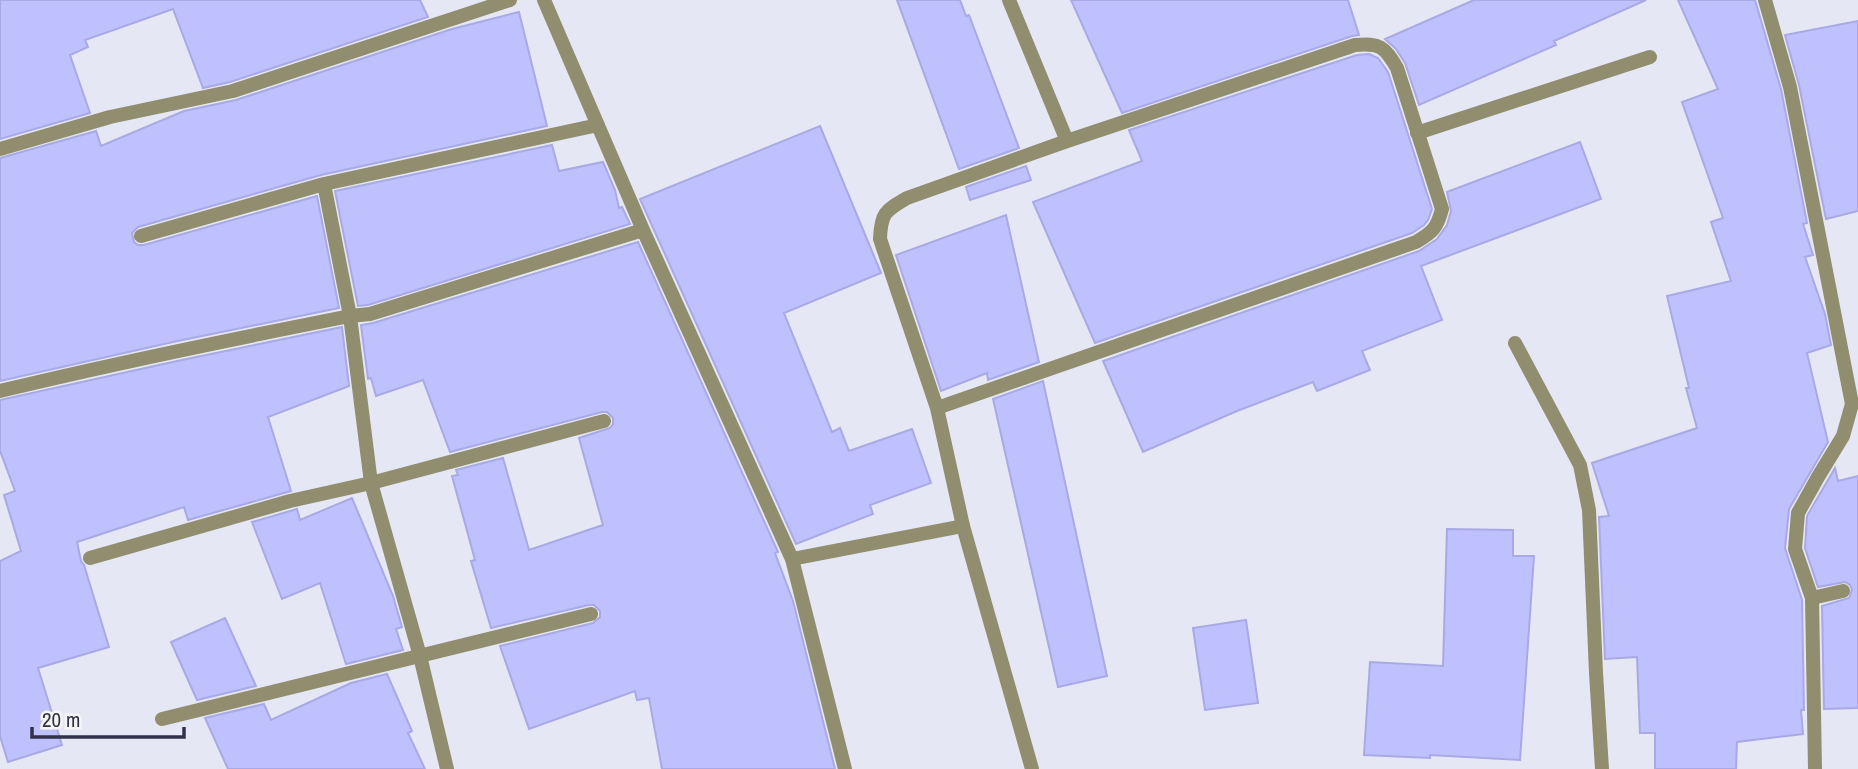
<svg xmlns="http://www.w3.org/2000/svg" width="1858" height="769" viewBox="0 0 1858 769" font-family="'Archivo Narrow',sans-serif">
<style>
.building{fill:#bfc0fe;stroke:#a8a9e5;stroke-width:2}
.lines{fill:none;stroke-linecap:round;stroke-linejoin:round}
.lane{stroke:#908e6f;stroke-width:14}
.street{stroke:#908e6f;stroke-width:14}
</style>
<rect width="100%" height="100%" fill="#e6e7f4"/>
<!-- building -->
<path class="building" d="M0,0H420L428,17L230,82L203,88L173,9L85,40L88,47L70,55L90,113L0,139Z
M897,0H960L966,16L969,15L1019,148L959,169Z
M1071,0H1348L1359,35L1352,36L1122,113Z
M1474,0H1646L1554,41L1556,45L1419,105L1405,63L1396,49L1385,39Z
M1678,0H1755L1781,89L1807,223L1803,224L1813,255L1805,257L1825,314L1831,345L1807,353L1828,442L1789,509L1785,548L1802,600L1804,710H1801L1803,734L1737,742L1736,769H1655V733H1640L1637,657L1605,659L1599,517L1609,516L1592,463L1697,428L1686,388H1689L1667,296L1731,281L1711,222L1723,218L1682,102L1718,89Z
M519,12L547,126L321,175L138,227L132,233L134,242L138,245H144L317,196L339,308L173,342L0,381V158L96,131L101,146L184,111L236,100L452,29Z
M1858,21V211L1826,219L1799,85L1785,35Z
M1369,54L1378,58L1388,72L1432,209L1428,220L1424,225L1412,233L1095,343L1033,202L1142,161L1129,130L1357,55Z
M820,126L881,273L784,313L832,432L840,428L849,451L912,429L931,483L870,505L873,514L796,544L640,199Z
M1580,142L1601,199L1421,266L1442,320L1362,351L1370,370L1317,391L1313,382L1237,411L1143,452L1103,361L1419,251L1437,239L1447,225L1451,211L1447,192Z
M552,145L559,171L603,162L615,190L619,208L622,207L630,224L368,305L358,306L335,191Z
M1026,166L1031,180L970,200L966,187Z
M1006,215L1039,362L988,380L987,373L941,391L896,255Z
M638,242L778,552L775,553L793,601L835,769H662L649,698L637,700L635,691L529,729L500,646L593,623L600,617V611L594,605H589L491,628L471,561L475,560L452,476L458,475L456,470L503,458L529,550L603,525L579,438L610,428L613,424V418L607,412H602L450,452L423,380L376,396L371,378L368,379L361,325L373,323Z
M342,327L349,386L268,417L291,491L188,520L184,507L77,542L81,561L84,565L109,647L38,668L62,745L8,762L0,736V561L21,551L4,495L15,491L0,451V400L177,361Z
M1043,381L1107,676L1058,687L993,399Z
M1835,468L1838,481L1858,476V708L1824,709L1822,606L1849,598L1852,590L1850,585L1845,582L1818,587L1805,548L1807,516Z
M352,498L393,596L402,627L396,629L403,650L346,664L320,583L282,599L252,522L297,509L300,520Z
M1447,529L1513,530V556H1534L1520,760L1430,755V758L1364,755L1370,662L1443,666Z
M225,618L256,686L197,700L171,642Z
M1246,620L1258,703L1205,710L1193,628Z
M387,674L412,731L408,733L425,769H228L205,718L264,704L271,720L351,683Z"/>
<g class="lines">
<!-- lane -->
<path class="lane" d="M1009,0L1067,141
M1417,133L1650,57
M937,408L1416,242C1433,232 1437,228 1442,209L1397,68C1384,46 1380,43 1355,45L1067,141L907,198C885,211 881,213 880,239L937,408L963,526
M1812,598L1843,591"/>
<!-- street -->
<path class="street" d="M544,0L643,230L792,559L845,769
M1765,0L1790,87L1852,404L1843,436L1818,477L1798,513L1795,549L1812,598L1815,769
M0,149L110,117L233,91L510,0
M141,236L324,184L598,125
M1515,343L1580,465L1589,510L1596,673L1602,769
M0,391C116,363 233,339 350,316L324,184
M90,558L290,501L371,483L604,421
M792,559L963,526L1032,769
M162,719L591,614
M447,769L420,656L371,483L350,316L370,314L643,230"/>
</g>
<!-- scale -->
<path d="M32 727v10h152v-10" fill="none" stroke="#313149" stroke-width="3.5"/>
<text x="42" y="727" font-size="21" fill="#313149" stroke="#f5f5f5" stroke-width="5" paint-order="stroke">20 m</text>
</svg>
